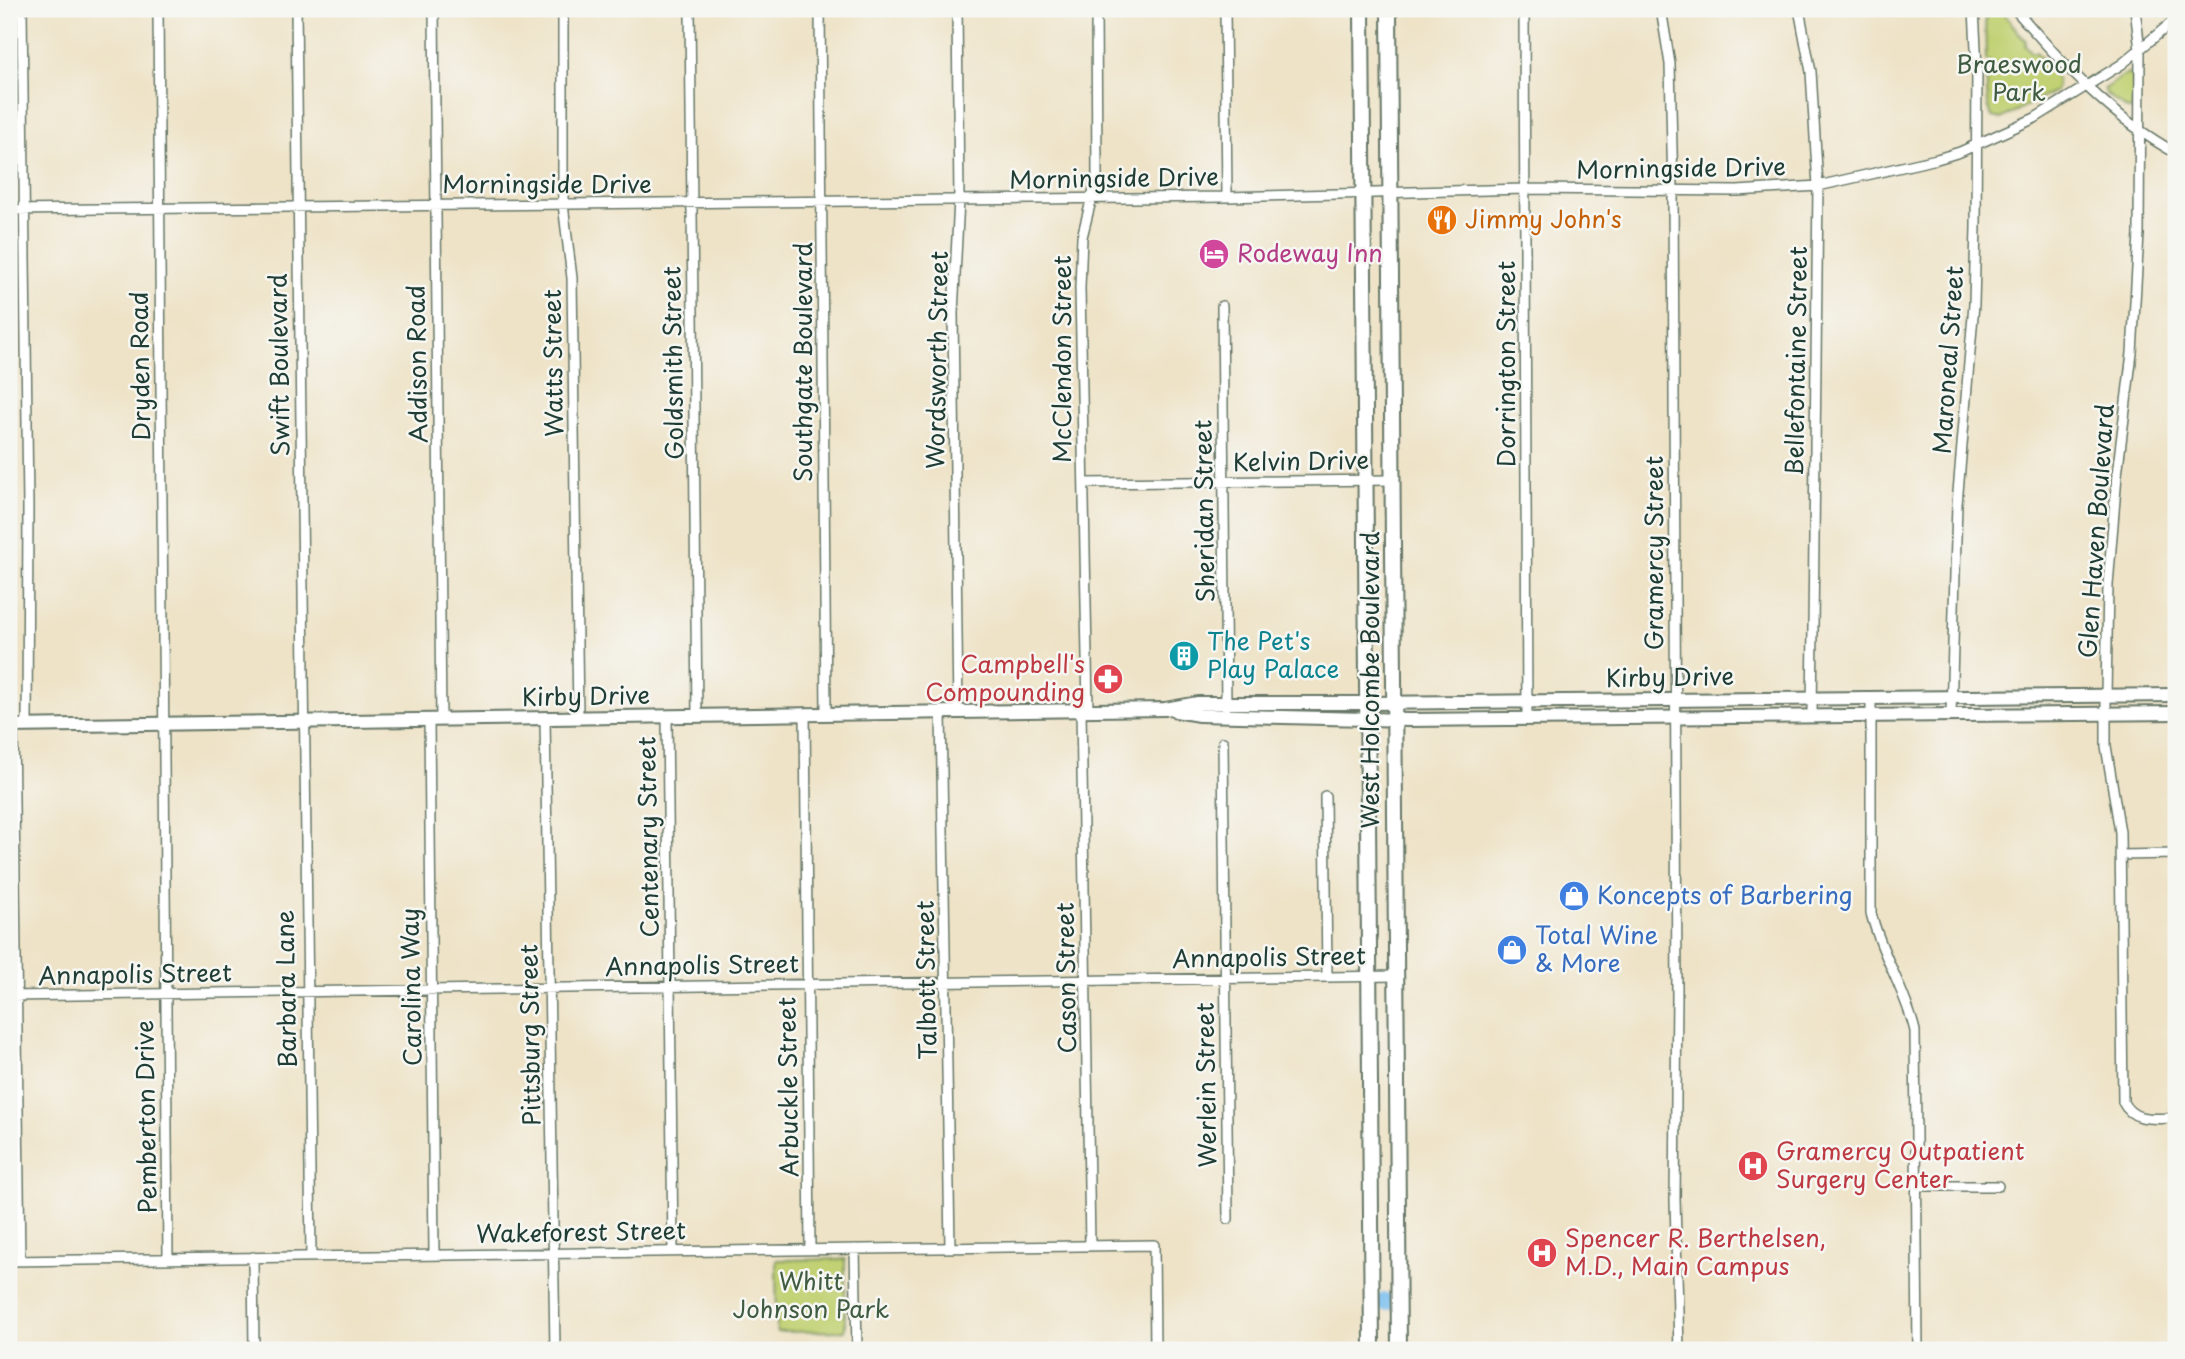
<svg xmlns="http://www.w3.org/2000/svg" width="2185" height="1359" viewBox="0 0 2185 1359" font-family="'Playpen Sans',sans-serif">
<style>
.green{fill:#c1d173;stroke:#708754;stroke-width:2}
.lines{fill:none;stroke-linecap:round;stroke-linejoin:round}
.river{stroke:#78bdef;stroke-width:18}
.minor-casing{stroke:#677767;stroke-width:12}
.secondary-casing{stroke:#677767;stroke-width:16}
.primary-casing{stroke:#677767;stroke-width:18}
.minor{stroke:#fff;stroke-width:9}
.secondary{stroke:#fff;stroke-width:12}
.primary{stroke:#fff;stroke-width:14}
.labels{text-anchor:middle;stroke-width:5;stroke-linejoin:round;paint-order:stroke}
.park-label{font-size:24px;fill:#3f5b41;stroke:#f6f6f2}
.street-label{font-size:24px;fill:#1f3d34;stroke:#f6f6f2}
.food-label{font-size:24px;fill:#c56008;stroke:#f6f6f2;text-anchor:start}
.hotel-label{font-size:24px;fill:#b23c85;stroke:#f6f6f2;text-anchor:start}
.culture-label{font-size:24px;fill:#0d838f;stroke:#f6f6f2;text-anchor:start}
.health-label{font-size:24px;fill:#be3a42;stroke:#f6f6f2;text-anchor:start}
.shop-label{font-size:24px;fill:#366cbe;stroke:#f6f6f2;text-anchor:start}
</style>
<rect width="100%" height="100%" fill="#f6f6f2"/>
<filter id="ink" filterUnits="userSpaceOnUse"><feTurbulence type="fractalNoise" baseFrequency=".0143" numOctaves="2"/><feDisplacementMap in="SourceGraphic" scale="14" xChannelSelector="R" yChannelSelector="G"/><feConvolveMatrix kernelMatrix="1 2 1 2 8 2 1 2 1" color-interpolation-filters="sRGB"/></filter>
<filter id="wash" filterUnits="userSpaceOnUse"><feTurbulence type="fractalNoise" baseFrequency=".00686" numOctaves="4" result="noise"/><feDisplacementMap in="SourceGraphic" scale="28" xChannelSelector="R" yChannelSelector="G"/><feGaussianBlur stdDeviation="1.57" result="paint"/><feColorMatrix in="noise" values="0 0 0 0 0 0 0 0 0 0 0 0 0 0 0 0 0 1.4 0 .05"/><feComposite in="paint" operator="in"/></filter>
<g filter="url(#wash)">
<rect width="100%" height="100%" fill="#eee3c7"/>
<!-- green -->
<path class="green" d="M1985,9H2000L2026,41L2025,45L2032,53L2036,52C2046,64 2063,77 2055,91L2001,119L1992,117L1988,105L1986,73L1991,71V63L1986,60Z
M2129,72C2136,79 2135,101 2131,110H2128L2107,95L2104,89Z
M845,1259V1331L777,1332L776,1260Z"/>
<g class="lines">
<!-- river -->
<path class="river" d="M1384,1302H1387"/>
</g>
</g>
<g filter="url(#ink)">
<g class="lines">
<!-- minor casing -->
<g class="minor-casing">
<path id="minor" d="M22,9L28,507L27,726
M158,9L168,1258
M296,9L311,1256
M434,9L441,720
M563,9V204L572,278L578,718
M690,9L697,716
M820,9L826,714
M957,9L959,200L953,313L958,712
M1225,9L1227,197
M1524,9L1527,720
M1661,9L1670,64L1673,191L1677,995L1675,1199L1679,1350
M1799,9L1811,72L1818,186L1812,716
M2015,9C2062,64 2112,118 2176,153
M2135,9L2140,50L2139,234L2132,353L2117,475L2108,585L2106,695V746L2120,832L2123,1102C2133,1123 2156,1118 2176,1118
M9,210L1227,197L1525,189L1737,191L1818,186L1937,159L1960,152L2035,118L2122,64L2176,19
M1222,306L1226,706
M1084,483L1393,480
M1871,697V913C1881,954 1905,989 1915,1031L1918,1350
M1088,710L1080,288L1082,237L1097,177L1096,9
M1081,711L1090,1245
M941,713L950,1247
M805,714L810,1249
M1951,715L1957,504L1974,304L1976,227L1977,68L1974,9
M667,717L673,1251
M545,718L555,1350
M429,720L434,1255
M13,726L20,1261
M1223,742L1228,1219
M1325,796L1327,976
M2120,855L2176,854
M9,996L1396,976
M1916,1186H1998
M855,1249L857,1350
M253,1257L254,1350
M9,1261L1154,1245L1155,1350"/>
</g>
<!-- secondary casing -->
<g class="secondary-casing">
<path id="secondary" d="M1176,711L1199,715L1409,720L2176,713
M9,726L1165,709L1198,703H1367L2176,695"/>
</g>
<!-- primary casing -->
<g class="primary-casing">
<path id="primary" d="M1362,9L1372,1350
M1389,9L1399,1350"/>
</g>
<!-- minor -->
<use href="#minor" class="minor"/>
<!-- secondary -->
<use href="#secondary" class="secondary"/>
<!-- primary -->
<use href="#primary" class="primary"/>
</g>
</g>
<!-- icons -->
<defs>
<g id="restaurant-disc" transform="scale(1.575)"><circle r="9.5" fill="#e8710a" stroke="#f6f6f2"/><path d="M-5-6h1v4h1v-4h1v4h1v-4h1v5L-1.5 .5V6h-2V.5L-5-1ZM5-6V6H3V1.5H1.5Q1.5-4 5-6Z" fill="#fff"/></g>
<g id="hotel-disc" transform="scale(1.575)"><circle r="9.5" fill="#d1479c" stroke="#f6f6f2"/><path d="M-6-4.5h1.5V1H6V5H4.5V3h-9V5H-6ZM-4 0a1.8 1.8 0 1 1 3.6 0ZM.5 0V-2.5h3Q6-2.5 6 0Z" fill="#fff"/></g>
<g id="building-disc" transform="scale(1.575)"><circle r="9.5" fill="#0f9aa8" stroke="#f6f6f2"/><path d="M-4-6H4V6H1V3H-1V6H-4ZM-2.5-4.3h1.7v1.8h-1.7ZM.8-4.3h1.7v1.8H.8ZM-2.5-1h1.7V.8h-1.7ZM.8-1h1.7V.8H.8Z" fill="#fff"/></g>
<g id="pharmacy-disc" transform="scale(1.575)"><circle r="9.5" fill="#e0444e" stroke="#f6f6f2"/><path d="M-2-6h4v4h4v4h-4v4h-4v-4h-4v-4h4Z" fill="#fff"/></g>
<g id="shop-disc" transform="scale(1.575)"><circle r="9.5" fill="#3f7fe0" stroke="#f6f6f2"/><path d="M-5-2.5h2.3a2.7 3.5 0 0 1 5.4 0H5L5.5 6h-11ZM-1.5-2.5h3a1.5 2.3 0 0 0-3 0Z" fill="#fff"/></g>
<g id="hospital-disc" transform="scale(1.575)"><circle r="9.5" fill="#e0444e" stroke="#f6f6f2"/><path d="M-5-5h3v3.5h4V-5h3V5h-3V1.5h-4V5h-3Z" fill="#fff"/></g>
</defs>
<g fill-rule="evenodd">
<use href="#restaurant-disc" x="1442" y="220"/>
<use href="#hotel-disc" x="1214" y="254"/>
<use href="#building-disc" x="1184" y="656"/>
<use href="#pharmacy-disc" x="1108" y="679"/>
<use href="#shop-disc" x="1574" y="896"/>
<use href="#shop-disc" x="1512" y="950"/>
<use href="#hospital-disc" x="1753" y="1166"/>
<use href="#hospital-disc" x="1542" y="1253"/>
</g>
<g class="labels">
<!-- park labels -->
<g class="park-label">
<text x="2019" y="73">Braeswood<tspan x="2019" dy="28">Park</tspan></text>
<text x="811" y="1290">Whitt<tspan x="811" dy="28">Johnson Park</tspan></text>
</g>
<!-- street labels -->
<g class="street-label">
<text transform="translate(1681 169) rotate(-1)" y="8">Morningside Drive</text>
<text transform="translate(1114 179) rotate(-1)" y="8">Morningside Drive</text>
<text x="547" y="193">Morningside Drive</text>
<text transform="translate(1063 359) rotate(-90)" y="8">McClendon Street</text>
<text transform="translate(938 360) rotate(-89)" y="8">Wordsworth Street</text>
<text transform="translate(1949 360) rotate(-86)" y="8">Maroneal Street</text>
<text transform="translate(1797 361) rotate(-89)" y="8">Bellefontaine Street</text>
<text transform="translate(804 362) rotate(-90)" y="8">Southgate Boulevard</text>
<text transform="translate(554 363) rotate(-91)" y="8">Watts Street</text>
<text transform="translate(674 363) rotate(-91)" y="8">Goldsmith Street</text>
<text transform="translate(418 364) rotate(-91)" y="8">Addison Road</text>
<text transform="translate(1507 364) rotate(-90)" y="8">Dorrington Street</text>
<text transform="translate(280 365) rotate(-91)" y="8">Swift Boulevard</text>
<text transform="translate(141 366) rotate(-91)" y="8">Dryden Road</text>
<text transform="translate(1301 462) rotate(-1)" y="8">Kelvin Drive</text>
<text transform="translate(1205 511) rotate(-91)" y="8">Sheridan Street</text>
<text transform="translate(2097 531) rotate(-86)" y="8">Glen Haven Boulevard</text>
<text transform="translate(1655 553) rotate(-90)" y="8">Gramercy Street</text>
<text transform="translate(1670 678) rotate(-1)" y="8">Kirby Drive</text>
<text transform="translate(1371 680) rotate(-90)" y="8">West Holcombe Boulevard</text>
<text transform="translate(586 697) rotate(-1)" y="8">Kirby Drive</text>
<text transform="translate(649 837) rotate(-91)" y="8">Centenary Street</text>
<text transform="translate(1269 958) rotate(-1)" y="8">Annapolis Street</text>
<text transform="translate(702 966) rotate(-1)" y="8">Annapolis Street</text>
<text transform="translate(135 975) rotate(-1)" y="8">Annapolis Street</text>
<text transform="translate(1067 978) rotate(-91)" y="8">Cason Street</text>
<text transform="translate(927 980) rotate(-91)" y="8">Talbott Street</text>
<text transform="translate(412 987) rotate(-91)" y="8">Carolina Way</text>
<text transform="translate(287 989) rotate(-91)" y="8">Barbara Lane</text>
<text transform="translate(531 1035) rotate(-91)" y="8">Pittsburg Street</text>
<text transform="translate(1207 1085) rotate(-91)" y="8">Werlein Street</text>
<text transform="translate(789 1087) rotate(-91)" y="8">Arbuckle Street</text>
<text transform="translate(147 1117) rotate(-91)" y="8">Pemberton Drive</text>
<text transform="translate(581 1233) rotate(-1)" y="8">Wakeforest Street</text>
</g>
<!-- food labels -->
<g class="food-label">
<text x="1465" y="228">Jimmy John's</text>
</g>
<!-- hotel labels -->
<g class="hotel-label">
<text x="1237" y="262">Rodeway Inn</text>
</g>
<!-- culture labels -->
<g class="culture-label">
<text x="1207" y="650">The Pet's<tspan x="1207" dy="28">Play Palace</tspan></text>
</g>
<!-- health labels -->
<g class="health-label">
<text x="1085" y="673" text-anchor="end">Campbell's<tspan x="1085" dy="28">Compounding</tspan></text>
<text x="1776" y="1160">Gramercy Outpatient<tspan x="1776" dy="28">Surgery Center</tspan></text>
<text x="1565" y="1247">Spencer R. Berthelsen,<tspan x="1565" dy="28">M.D., Main Campus</tspan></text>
</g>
<!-- shop labels -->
<g class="shop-label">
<text x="1597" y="904">Koncepts of Barbering</text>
<text x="1535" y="944">Total Wine<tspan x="1535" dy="28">&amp; More</tspan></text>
</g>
</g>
<!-- margin -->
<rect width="2185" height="1359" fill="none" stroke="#f6f6f2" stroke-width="35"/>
</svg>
